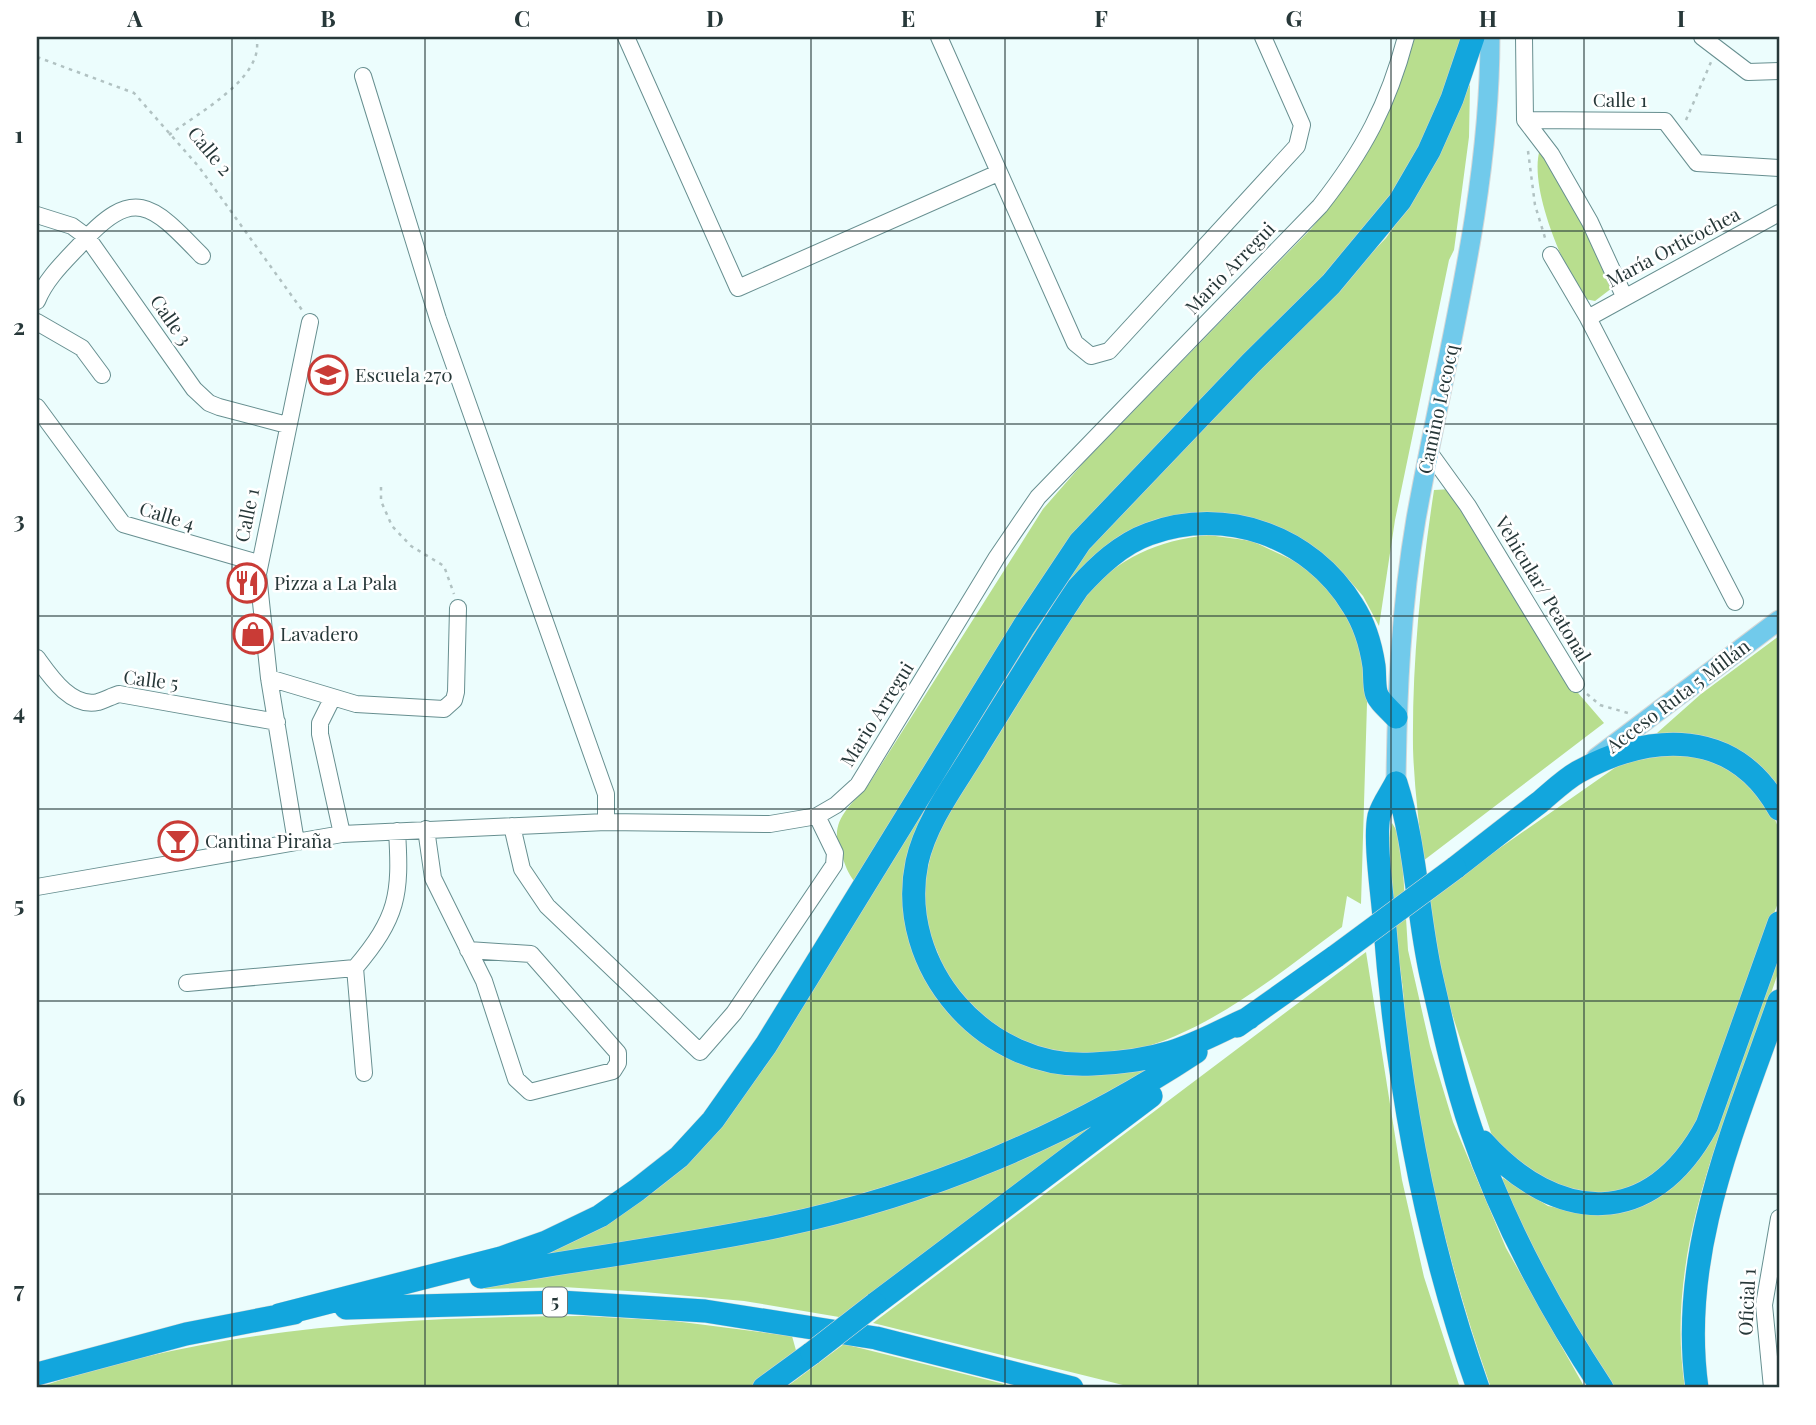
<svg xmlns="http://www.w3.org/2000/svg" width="1816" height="1425" viewBox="0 0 1816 1425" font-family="'Playfair Display',serif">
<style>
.green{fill:#b8de8e}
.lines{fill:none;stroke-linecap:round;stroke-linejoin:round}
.minor-casing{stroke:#678f90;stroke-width:18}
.major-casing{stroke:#d4d7d7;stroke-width:21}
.highway-casing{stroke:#d4d7d7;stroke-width:24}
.path{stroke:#b1c2c2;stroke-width:2.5;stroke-dasharray:3.5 5;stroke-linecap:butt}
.minor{stroke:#fff;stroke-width:16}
.major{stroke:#71caeb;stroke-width:19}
.highway{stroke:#12a6dd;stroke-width:23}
.highway-bridge-casing{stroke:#d4d7d7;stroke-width:24;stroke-linecap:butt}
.highway-bridge{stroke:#12a6dd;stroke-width:23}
.grid{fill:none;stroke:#273839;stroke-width:2;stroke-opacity:0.55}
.labels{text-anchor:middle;stroke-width:5;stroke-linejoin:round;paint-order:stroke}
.shield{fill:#fff;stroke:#687474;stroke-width:2}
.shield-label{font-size:18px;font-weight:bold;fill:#273839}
.street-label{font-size:19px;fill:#273839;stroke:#fff}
.poi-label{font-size:19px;fill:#273839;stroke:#fff;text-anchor:start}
.neatline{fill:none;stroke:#273839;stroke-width:2.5}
.grid-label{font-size:23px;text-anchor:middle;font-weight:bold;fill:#273839}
</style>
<rect width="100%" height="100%" fill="#ecfdfd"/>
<!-- green -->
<path class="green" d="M1415,37H1462L1458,55L1417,159L1353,250L1115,490L854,881C848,873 845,865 842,856C827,822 848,809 869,784L1043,509L1084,462L1311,229L1336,198L1381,128Z
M1470,84L1469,137L1454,250L1449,260L1395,520L1379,626L1363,596L1342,572L1270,525L1130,533L930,812L907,912L980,1039L1142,1064L1144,1073L1079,1110L944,1169L793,1214L537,1259L678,1165L1079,559L1386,238L1416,195Z
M1540,149L1594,245L1612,288L1595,301L1585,299C1563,268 1528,186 1540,149Z
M1452,489L1572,686L1604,723L1423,861C1419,823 1414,785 1413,748C1412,661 1421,576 1434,490Z
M1208,535L1252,541L1301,564L1332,592L1347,611L1368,670L1361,904L1347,896L1342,927C1277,975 1212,1030 1132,1051C1067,1069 986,1038 949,981C944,972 941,961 937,951C933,942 927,932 926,922C920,889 929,859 939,828L1085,596C1119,557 1157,541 1208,535Z
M1779,636V789C1747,746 1709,735 1657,733L1701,694Z
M1695,753L1737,771L1773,814L1779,830V900L1688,1146L1628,1194H1562L1494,1142L1439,974L1425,906L1451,882L1629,758Z
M1392,823L1401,838L1408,950L1430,1046L1453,1122L1506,1248L1585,1388H1491C1450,1272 1421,1151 1406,1028C1404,1010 1404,993 1401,975C1395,926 1379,872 1392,823Z
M1779,947V970C1734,1106 1662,1241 1685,1388H1612L1559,1302L1500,1180L1503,1178L1548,1206L1591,1214L1670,1188L1699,1158Z
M1366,952L1402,1180L1424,1277L1460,1388H1135L873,1323Z
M1149,1085L860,1306L839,1317L744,1301L644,1292L563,1287L485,1289L482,1287L804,1228Z
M584,1316L674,1321L792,1336L797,1354L752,1388H37C211,1327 401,1317 584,1316Z
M844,1344L1020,1388H785Z"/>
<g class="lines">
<!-- minor casing -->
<g class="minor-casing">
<path id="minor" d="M626,37L738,288L998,173
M939,37L1075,343L1091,356L1109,351L1297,146L1302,125L1263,37
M1524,37L1525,120L1551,154L1590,222L1624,296
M1702,37L1748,72L1779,71
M363,76L438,319L606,794V822
M1525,120L1665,121L1697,163L1779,168
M37,215L72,226L87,237L194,389L209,403L219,407L287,425
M1551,255L1588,318L1735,602
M37,301C46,279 63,263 79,246C134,184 152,204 202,256
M1588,318L1779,213
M37,322L82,348L102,375
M37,407L123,524L258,563
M1429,452L1468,506L1576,684
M37,658C50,676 71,708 98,702C105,700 112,696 119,694L277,722
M269,678L356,704L444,709L454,700L456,692L458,608
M332,699L320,723V734L342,834
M512,826L522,869L547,906L700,1052L734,1013L834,865L835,853L817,816
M426,829L433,878L484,981L516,1079L530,1092L613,1071L618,1063V1053L531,954L468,950
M296,842L269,678L258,574L310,322
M37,887L342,834L606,822L770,824L817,816L836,805L858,785L997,557L1038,497L1320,206C1364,150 1388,105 1406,37
M355,968L364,1073
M187,983L355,968C398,917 401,895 397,831
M1772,1388L1764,1305L1779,1218"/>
</g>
<!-- major casing -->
<g class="major-casing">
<path id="major" d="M1596,758L1779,620
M1396,783C1397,694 1401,606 1416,519C1445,358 1490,201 1490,37"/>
</g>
<!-- highway casing -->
<g class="highway-casing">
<path id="highway" d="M1396,783C1416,844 1417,912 1431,975C1443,1027 1454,1079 1471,1129C1502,1220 1549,1308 1602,1388
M1396,783C1391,793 1382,805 1379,816C1374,839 1382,892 1384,917C1396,1077 1424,1236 1478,1388
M1455,868C1483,846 1511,824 1540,802C1552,792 1564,780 1578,772C1651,732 1734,728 1779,809
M1249,1018C1224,1029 1198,1044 1171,1052C1148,1059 1117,1063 1093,1064C986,1071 895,967 917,862C926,821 955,784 976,749C1010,695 1042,641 1078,588C1098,566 1121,544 1149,534C1225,506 1311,536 1353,606C1364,623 1371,646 1374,666C1375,674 1374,684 1376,692C1378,701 1390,710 1396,717
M1237,1026L1336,956
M1483,1142C1557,1224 1651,1230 1707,1125L1779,923
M481,1277C580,1258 680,1247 779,1226C927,1195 1070,1135 1196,1052
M875,1304L1151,1096
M346,1308L560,1302L705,1311L876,1338L1072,1388
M279,1315L501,1258L546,1242L600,1216L637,1190L679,1157L713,1120L766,1045L1024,626L1080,542L1251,363L1331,284L1400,201L1429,151L1452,99L1473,37
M37,1374L186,1334L294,1313
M764,1388L812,1353
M1697,1388C1678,1252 1735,1127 1779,1001"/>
</g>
<!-- path -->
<path class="path" d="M37,57L134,93L199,167L302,310
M1686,120L1711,62
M169,135C196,114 267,77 256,37
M1528,151L1535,205L1546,241
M381,487V501L392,526L411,546L444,566L454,594
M1587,694L1600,705L1628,713"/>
<!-- minor -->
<use href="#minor" class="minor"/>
<!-- major -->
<use href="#major" class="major"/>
<!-- highway -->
<use href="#highway" class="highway"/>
<!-- highway-bridge casing -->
<g class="highway-bridge-casing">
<path id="highway-bridge" d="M1336,956L1455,868
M812,1353L875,1304"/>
</g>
<!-- highway-bridge -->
<use href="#highway-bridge" class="highway-bridge"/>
</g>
<!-- grid -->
<path class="grid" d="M232,37V1388M425,37V1388M618,37V1388M811,37V1388M1005,37V1388M1198,37V1388M1391,37V1388M1584,37V1388M37,231H1779M37,424H1779M37,616H1779M37,809H1779M37,1001H1779M37,1194H1779"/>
<!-- icons -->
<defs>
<g id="school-ring" transform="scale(2.0125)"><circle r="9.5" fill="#fff" stroke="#c93b36" stroke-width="1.5"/><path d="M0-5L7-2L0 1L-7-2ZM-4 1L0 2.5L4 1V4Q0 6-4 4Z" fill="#c93b36"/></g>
<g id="restaurant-ring" transform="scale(2.0125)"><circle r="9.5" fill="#fff" stroke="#c93b36" stroke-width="1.5"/><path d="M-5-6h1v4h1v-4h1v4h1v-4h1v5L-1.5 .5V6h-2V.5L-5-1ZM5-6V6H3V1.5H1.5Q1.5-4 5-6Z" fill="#c93b36"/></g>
<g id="shop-ring" transform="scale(2.0125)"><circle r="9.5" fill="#fff" stroke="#c93b36" stroke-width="1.5"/><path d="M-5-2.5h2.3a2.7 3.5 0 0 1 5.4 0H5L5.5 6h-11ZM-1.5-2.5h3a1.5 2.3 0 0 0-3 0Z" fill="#c93b36"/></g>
<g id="bar-ring" transform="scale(2.0125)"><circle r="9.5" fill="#fff" stroke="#c93b36" stroke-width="1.5"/><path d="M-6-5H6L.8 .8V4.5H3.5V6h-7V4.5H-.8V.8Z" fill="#c93b36"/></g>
</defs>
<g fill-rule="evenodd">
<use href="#school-ring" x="328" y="375"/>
<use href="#restaurant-ring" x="247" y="583"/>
<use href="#shop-ring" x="253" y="634"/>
<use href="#bar-ring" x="178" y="841"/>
</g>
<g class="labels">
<!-- shield labels -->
<rect class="shield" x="543" y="1287.5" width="24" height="29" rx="5"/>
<g class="shield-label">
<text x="555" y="1308">5</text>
</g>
<!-- street labels -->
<g class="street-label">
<text x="1620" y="107">Calle 1</text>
<text transform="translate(210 151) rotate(50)" y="7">Calle 2</text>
<text transform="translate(1673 247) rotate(-28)" y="7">María Orticochea</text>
<text transform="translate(1230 268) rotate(-46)" y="7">Mario Arregui</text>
<text transform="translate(171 320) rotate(55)" y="7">Calle 3</text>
<text transform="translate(1438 409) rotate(-78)" y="7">Camino Lecocq</text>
<text transform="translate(247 515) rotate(-78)" y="7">Calle 1</text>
<text transform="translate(167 516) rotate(17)" y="7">Calle 4</text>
<text transform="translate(1543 589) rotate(59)" y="7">Vehicular/ Peatonal</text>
<text transform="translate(151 680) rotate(7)" y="7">Calle 5</text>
<text transform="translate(1678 696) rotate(-37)" y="7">Acceso Ruta 5 Millán</text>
<text transform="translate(877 714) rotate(-58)" y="7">Mario Arregui</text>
<text transform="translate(1747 1302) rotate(-87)" y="7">Oficial 1</text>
</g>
<!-- poi labels -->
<g class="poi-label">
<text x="355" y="382">Escuela 270</text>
<text x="274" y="590">Pizza a La Pala</text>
<text x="280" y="641">Lavadero</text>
<text x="205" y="848">Cantina Piraña</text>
</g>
</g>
<!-- border -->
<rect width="1816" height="1425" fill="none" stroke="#ffffff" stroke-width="77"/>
<rect x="38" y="38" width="1740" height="1348" class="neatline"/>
<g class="grid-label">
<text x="135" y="27">A</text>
<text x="328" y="27">B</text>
<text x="522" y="27">C</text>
<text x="715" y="27">D</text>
<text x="908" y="27">E</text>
<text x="1101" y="27">F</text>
<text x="1294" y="27">G</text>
<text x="1488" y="27">H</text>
<text x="1681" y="27">I</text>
<text x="19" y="143">1</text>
<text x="19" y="335">2</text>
<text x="19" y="528">3</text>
<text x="19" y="720">4</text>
<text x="19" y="913">5</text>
<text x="19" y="1106">6</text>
<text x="19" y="1298">7</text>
</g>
</svg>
